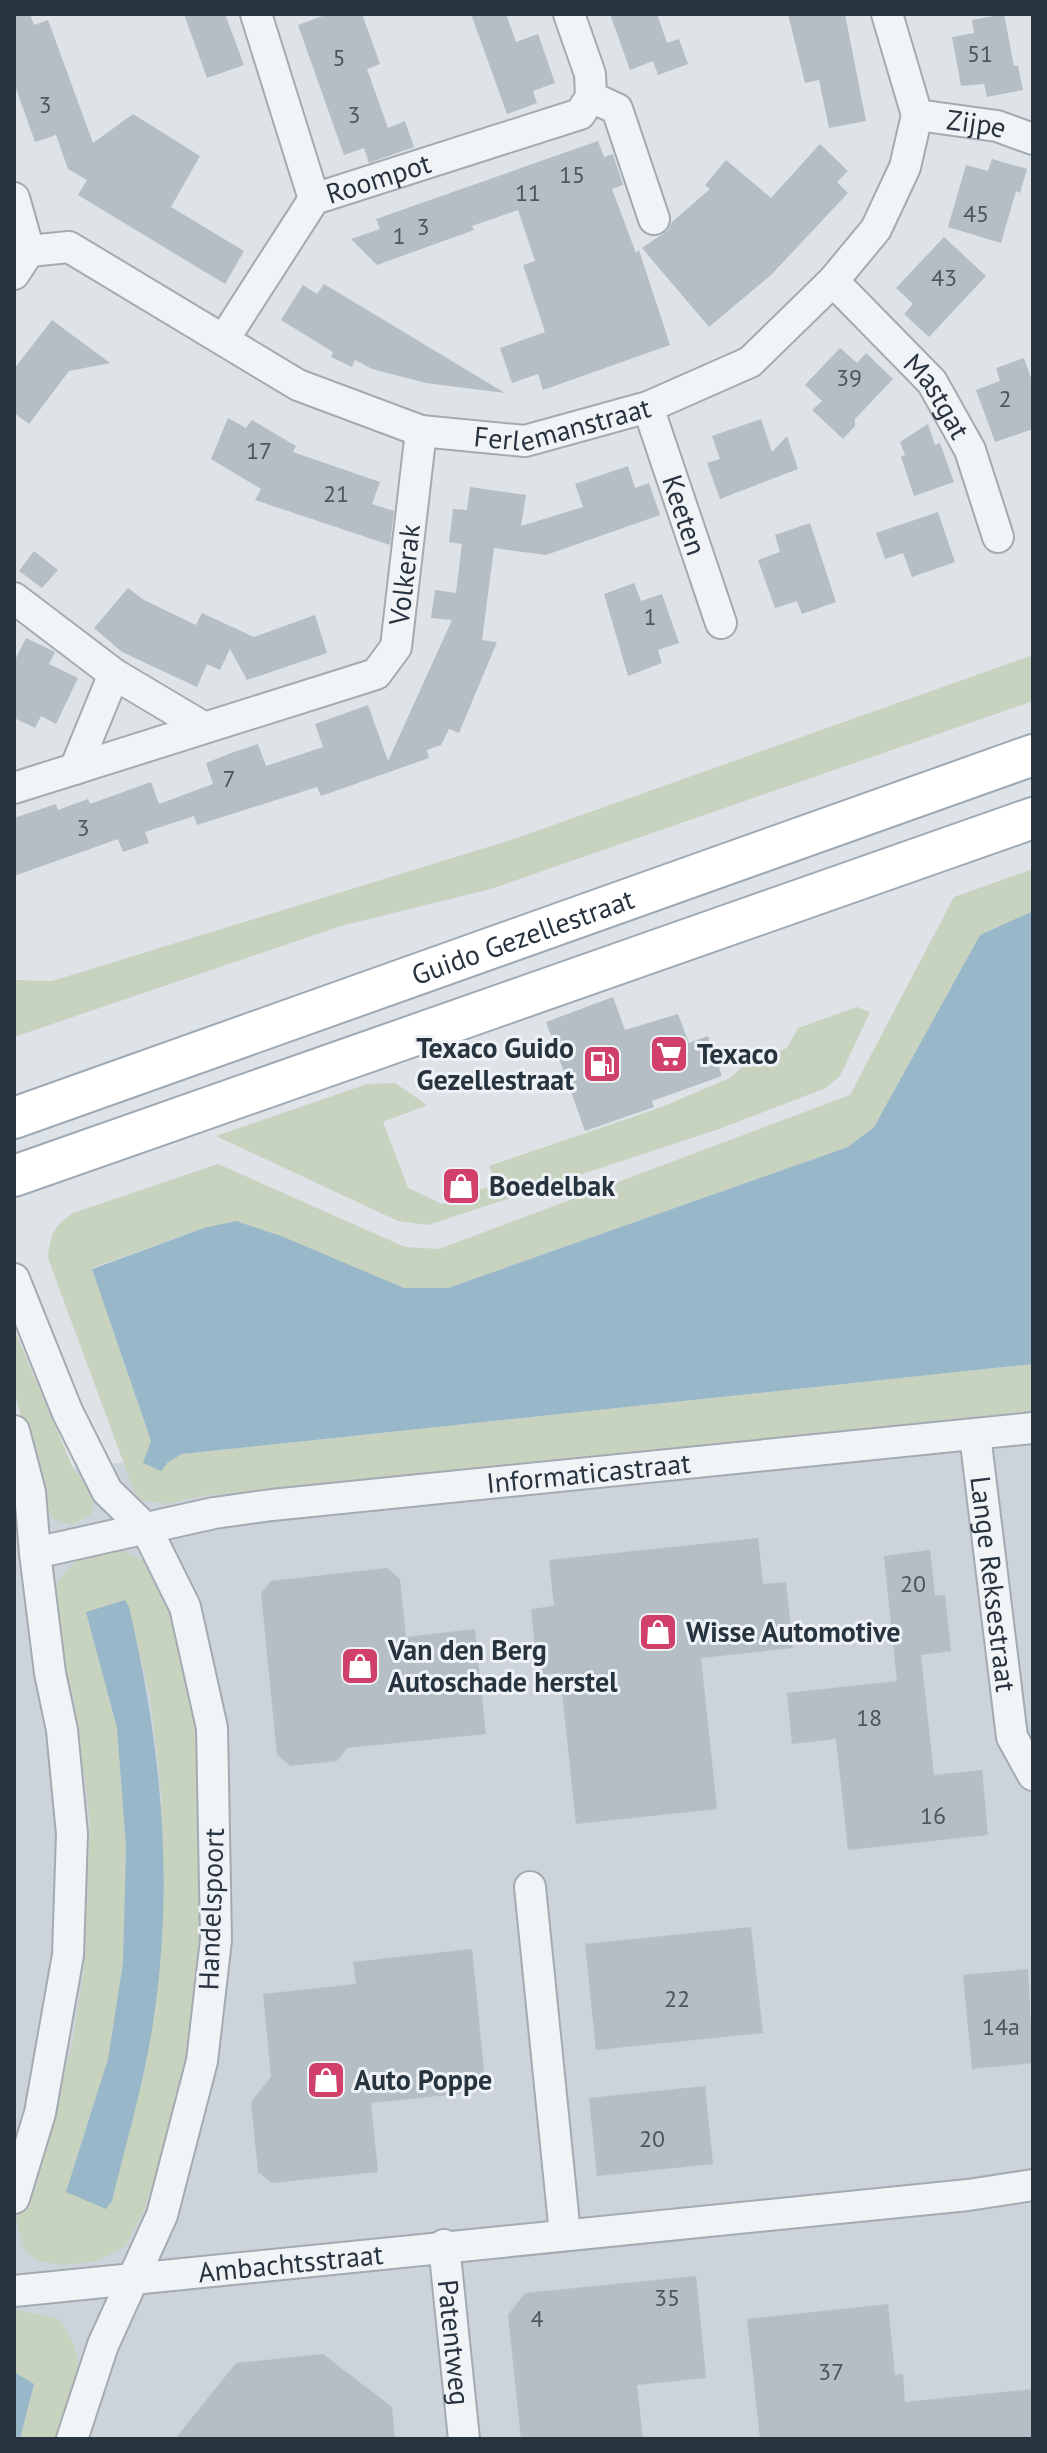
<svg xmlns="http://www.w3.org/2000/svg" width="1047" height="2453" viewBox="0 0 1047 2453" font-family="'PT Sans',sans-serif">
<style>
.built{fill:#ccd3da}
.green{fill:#c7d2bf;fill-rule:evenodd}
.water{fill:#98b7c9}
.building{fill:#b5bdc5}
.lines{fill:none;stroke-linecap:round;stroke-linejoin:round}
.minor-casing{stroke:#a3abb2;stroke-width:34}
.major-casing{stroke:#9da9b4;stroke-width:44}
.minor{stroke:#f1f4f6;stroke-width:30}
.major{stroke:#fff;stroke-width:40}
.labels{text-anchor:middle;stroke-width:6;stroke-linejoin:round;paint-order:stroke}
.number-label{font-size:24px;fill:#4a5660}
.street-label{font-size:28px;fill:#27333f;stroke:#eef2f6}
.poi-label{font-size:28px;font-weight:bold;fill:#27333f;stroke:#eef2f6;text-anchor:start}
</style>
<rect width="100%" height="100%" fill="#dee3e8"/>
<!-- built -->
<path class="built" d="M1033,1366V2439H14V1474Z"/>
<!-- green -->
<path class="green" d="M1033,655V701L491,889L341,926L14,1037V980L52,981L514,839Z
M1033,869V911L980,935L874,1127L848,1147L448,1288H404L204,1228L92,1268L151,1441L168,1462L182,1454L1033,1364V1411L201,1496L168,1504L141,1500L134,1491L48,1258C50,1236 53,1226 73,1213L218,1164L405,1247L439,1249L850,1095L954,897Z
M857,1007L870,1012L840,1076L826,1088L719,1129L428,1225L398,1221L216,1136L367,1084L395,1083L427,1105L383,1122L408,1188L442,1204L496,1184L489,1166L659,1108L730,1078L743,1066L787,1048L798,1028Z
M14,1329L74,1470L96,1492L91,1514L72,1525L51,1518L14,1392Z
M93,1551H125L146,1562L180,1624L195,1705L203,1799L205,1898L196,2007L174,2119L144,2211L124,2248L93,2262L62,2265L38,2261L25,2250L16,2221L71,2051L84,1970L90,1820L74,1699L54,1633L51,1604L58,1582L74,1563ZM124,1600L129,1607L150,1697L162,1799L105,2209L66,2191L108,2059L123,1963L126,1847L117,1728L86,1613Z
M14,2309L59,2319C93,2368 76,2387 60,2439H20L34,2385L14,2372Z"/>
<!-- water -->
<path class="water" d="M1033,911V1364L182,1454L168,1462L161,1471L143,1463L151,1441L92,1269L204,1228L236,1221L281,1236L404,1288H448L848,1147L874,1127L980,935Z
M125,1600L129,1607C161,1744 175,1883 153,2023C144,2083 126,2143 112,2201L106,2209L66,2192L108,2059L123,1963L126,1847L117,1728L86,1612Z
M14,2372L34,2384L20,2439H14Z"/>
<!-- building -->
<path class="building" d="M14,14H30L34,25L48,20L93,143L133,114L200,156L171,207L244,251L225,284L78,195L87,180L68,169L56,135L35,142L14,83Z
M184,14H225L244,65L207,78Z
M328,14H362L380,64L367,69L388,128L405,121L414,147L369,163L364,148L344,155L298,25Z
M471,14H506L516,42L538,34L555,83L533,91L537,103L507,114Z
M610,14H657L667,43L679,39L688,64L658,75L653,61L630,70Z
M788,14H845L866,121L829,128L819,80L805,83Z
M1004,14L1014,66H1018L1023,90L987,97L984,84L961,86L952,37L974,33L972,20Z
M598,141L604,157L613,154L623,185L612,189L636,253L639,250L670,345L543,390L538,374L512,383L500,348L545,332L523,265L535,261L518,210L472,226L474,230L377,265L351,239L380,229L376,219Z
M820,144L848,171L837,182L848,193L771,275L709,327L642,248L667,231L672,222L710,189L705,185L726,160L771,198Z
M992,159L1027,169L1020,193L1016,191L1001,243L948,227L966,165L988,171Z
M944,237L986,276L929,337L904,314L913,304L896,288Z
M324,284L505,393L426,383L372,369L355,360L352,367L331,357L333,352L281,320L303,285L317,294Z
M52,320L110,363L69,371L29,424L14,413V369Z
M840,348L857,363L866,353L893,379L855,419V426L843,439L812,410L822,401L805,385Z
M1024,358L1033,384V429L995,442L976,390L1000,381L996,368Z
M228,418L246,428L252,420L296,446L293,452L380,482L372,504L394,511L390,545L255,500L261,489L211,459Z
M761,419L772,452L787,436L798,469L720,499L707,463L720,459L712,436Z
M928,424L935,445L940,443L954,482L914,496L901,457L905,455L900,442Z
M628,466L635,488L649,483L660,515L546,555L494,548L482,640L497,642L459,733L449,729L441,745L427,750L429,758L321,796L317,787L197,825L194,816L145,832L149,843L123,852L118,839L14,876V818L56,804L58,810L88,799L90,804L151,782L159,804L213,784L206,763L234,752L258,744L266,766L323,747L315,724L368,705L388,761L452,620L431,618L435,590L456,593L462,544L449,542L453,509L467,510L470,487L526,495L521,526L583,507L575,484Z
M938,512L955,562L912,577L903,553L885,559L876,533Z
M810,523L836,602L802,614L797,601L775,608L758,560L780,552L775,535Z
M34,551L58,570L42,588L19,571Z
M634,583L641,601L662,594L679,643L658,650L662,663L628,676L604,594Z
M128,588L144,600L196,625L202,613L254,637L315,615L327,653L247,680L230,649L220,670L207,664L197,687L122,652L94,628Z
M26,638L55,652L49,664L78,678L56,724L41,716L35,728L14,718V662Z
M613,997L625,1030L678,1014L689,1043L708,1036L722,1076L652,1101L654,1107L585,1131L546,1022Z
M758,1538L763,1584L786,1582L793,1648L701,1658L717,1809L576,1824L560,1673L538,1675L531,1609L554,1606L549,1560Z
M930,1550L935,1596L945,1595L951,1651L921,1655L934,1775L982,1770L988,1835L848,1850L836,1739L792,1744L787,1693L897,1681L884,1556Z
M387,1568L400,1579L406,1637L475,1629L486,1734L347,1748L337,1761L290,1766L277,1755L261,1593L271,1581Z
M751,1927L763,2033L596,2050L585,1944Z
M472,1949L486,2091L371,2103L378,2172L272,2183L258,2172L251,2102L271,2077L263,1994L356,1984L353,1962Z
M1028,1969L1033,2063L972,2069L963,1975Z
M705,2086L713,2164L597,2176L589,2098Z
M696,2276L706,2378L637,2385L643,2439H521L508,2315L525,2293Z
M888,2304L895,2375L903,2374L905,2402L1033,2389V2439H760L747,2319Z
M323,2354L392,2407L395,2439H175L236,2363Z"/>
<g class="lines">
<!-- minor casing -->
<g class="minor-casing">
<g id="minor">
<path d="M256,14L314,199"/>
<path d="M591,97L617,109L654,219"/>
<path id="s1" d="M917,115L997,126L1033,139"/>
<path d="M14,198L29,251"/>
<path id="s2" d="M14,274L29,251L69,247L298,385L421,431L525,441L648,407L750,362L833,281L876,229L905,167L917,115L887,14"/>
<path id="s3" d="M833,281L932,382L970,450L998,537"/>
<path id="s4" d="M224,339L314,199L580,114L591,97L590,74L569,14"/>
<path id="s5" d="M648,407L721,623"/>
<path d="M14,598L114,674L203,727"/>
<path d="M75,769L114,674"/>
<path id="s6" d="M14,788L376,674L396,647L421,431"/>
<path d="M14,1279L67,1411L107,1491L147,1530L185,1607L212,1728L216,1940L202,2061L162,2215L103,2345L72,2439"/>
<path d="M14,1431L30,1492L35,1553L50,1673L62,1730L72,1834L68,1955L40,2113L14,2198"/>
<path id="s7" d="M975,1435L1012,1737L1033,1775"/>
<path id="s8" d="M35,1553L214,1513L272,1505L1033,1428"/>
<path d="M530,1887L565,2234"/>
<path id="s9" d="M444,2245L464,2439"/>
<path id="s10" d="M14,2291L968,2195L1033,2185"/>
</g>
</g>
<!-- major casing -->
<g class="major-casing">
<g id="major">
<path id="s11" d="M14,1118L1033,755"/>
<path d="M14,1176L1033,818"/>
</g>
</g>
<!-- minor -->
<use href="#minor" class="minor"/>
<!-- major -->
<use href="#major" class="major"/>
</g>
<!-- icons -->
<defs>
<g id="supermarket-square" transform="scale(2)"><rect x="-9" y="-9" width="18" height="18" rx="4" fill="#d0406a" stroke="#eef2f6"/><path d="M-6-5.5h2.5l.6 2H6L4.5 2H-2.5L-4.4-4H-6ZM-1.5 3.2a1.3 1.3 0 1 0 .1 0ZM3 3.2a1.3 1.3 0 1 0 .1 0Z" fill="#fff"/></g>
<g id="fuel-square" transform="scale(2)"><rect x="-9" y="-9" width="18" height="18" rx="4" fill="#d0406a" stroke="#eef2f6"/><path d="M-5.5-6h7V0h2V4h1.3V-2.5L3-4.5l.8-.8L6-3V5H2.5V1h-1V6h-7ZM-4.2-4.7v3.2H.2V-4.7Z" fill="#fff"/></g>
<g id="shop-square" transform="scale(2)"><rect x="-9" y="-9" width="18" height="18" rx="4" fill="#d0406a" stroke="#eef2f6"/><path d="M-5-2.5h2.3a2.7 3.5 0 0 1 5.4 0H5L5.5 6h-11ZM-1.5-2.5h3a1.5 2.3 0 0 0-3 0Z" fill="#fff"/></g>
</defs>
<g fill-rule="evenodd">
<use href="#supermarket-square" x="669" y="1054"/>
<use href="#fuel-square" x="602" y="1064"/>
<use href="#shop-square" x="461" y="1186"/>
<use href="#shop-square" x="658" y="1632"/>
<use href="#shop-square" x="360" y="1666"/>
<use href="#shop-square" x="326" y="2080"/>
</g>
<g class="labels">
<!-- number labels -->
<g class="number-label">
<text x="980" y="62">51</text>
<text x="339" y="66">5</text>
<text x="45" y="113">3</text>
<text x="354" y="123">3</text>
<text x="572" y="183">15</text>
<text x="528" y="201">11</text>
<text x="976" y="222">45</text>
<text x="423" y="235">3</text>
<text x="399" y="244">1</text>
<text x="944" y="286">43</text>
<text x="849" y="386">39</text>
<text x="1005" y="407">2</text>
<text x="259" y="459">17</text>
<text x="336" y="502">21</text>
<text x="650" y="625">1</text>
<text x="229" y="787">7</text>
<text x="83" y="836">3</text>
<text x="913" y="1592">20</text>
<text x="869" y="1726">18</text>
<text x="933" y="1824">16</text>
<text x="677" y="2007">22</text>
<text x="1001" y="2035">14a</text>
<text x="652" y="2147">20</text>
<text x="667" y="2306">35</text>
<text x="537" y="2327">4</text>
<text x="831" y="2380">37</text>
</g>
<!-- street labels -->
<g class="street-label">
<text dy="10" stroke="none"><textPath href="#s1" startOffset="60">Zijpe</textPath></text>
<text dy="10" stroke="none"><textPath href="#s4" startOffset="234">Roompot</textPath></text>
<text dy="10" stroke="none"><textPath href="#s3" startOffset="156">Mastgat</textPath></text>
<text dy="10" stroke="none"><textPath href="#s2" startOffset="610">Ferlemanstraat</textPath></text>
<text dy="10" stroke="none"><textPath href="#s5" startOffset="114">Keeten</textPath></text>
<text dy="10" stroke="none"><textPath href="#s6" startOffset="486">Volkerak</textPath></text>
<text dy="10" stroke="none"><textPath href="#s11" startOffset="540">Guido Gezellestraat</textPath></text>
<text dy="10" stroke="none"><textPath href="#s8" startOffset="560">Informaticastraat</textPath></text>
<text dy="10" stroke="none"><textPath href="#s7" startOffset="150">Lange Reksestraat</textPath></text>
<text transform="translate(211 1909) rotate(-88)" y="10">Handelspoort</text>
<text dy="10" stroke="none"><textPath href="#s10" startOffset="278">Ambachtsstraat</textPath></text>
<text dy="10" stroke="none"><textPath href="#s9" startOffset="98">Patentweg</textPath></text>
</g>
<!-- poi labels -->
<g class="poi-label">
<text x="574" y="1058" text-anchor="end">Texaco Guido<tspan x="574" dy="32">Gezellestraat</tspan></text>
<text x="697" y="1064">Texaco</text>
<text x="489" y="1196">Boedelbak</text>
<text x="686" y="1642">Wisse Automotive</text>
<text x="388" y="1660">Van den Berg<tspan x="388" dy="32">Autoschade herstel</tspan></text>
<text x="354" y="2090">Auto Poppe</text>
</g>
</g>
<!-- border -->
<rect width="1047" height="2453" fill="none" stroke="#27333f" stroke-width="32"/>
</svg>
